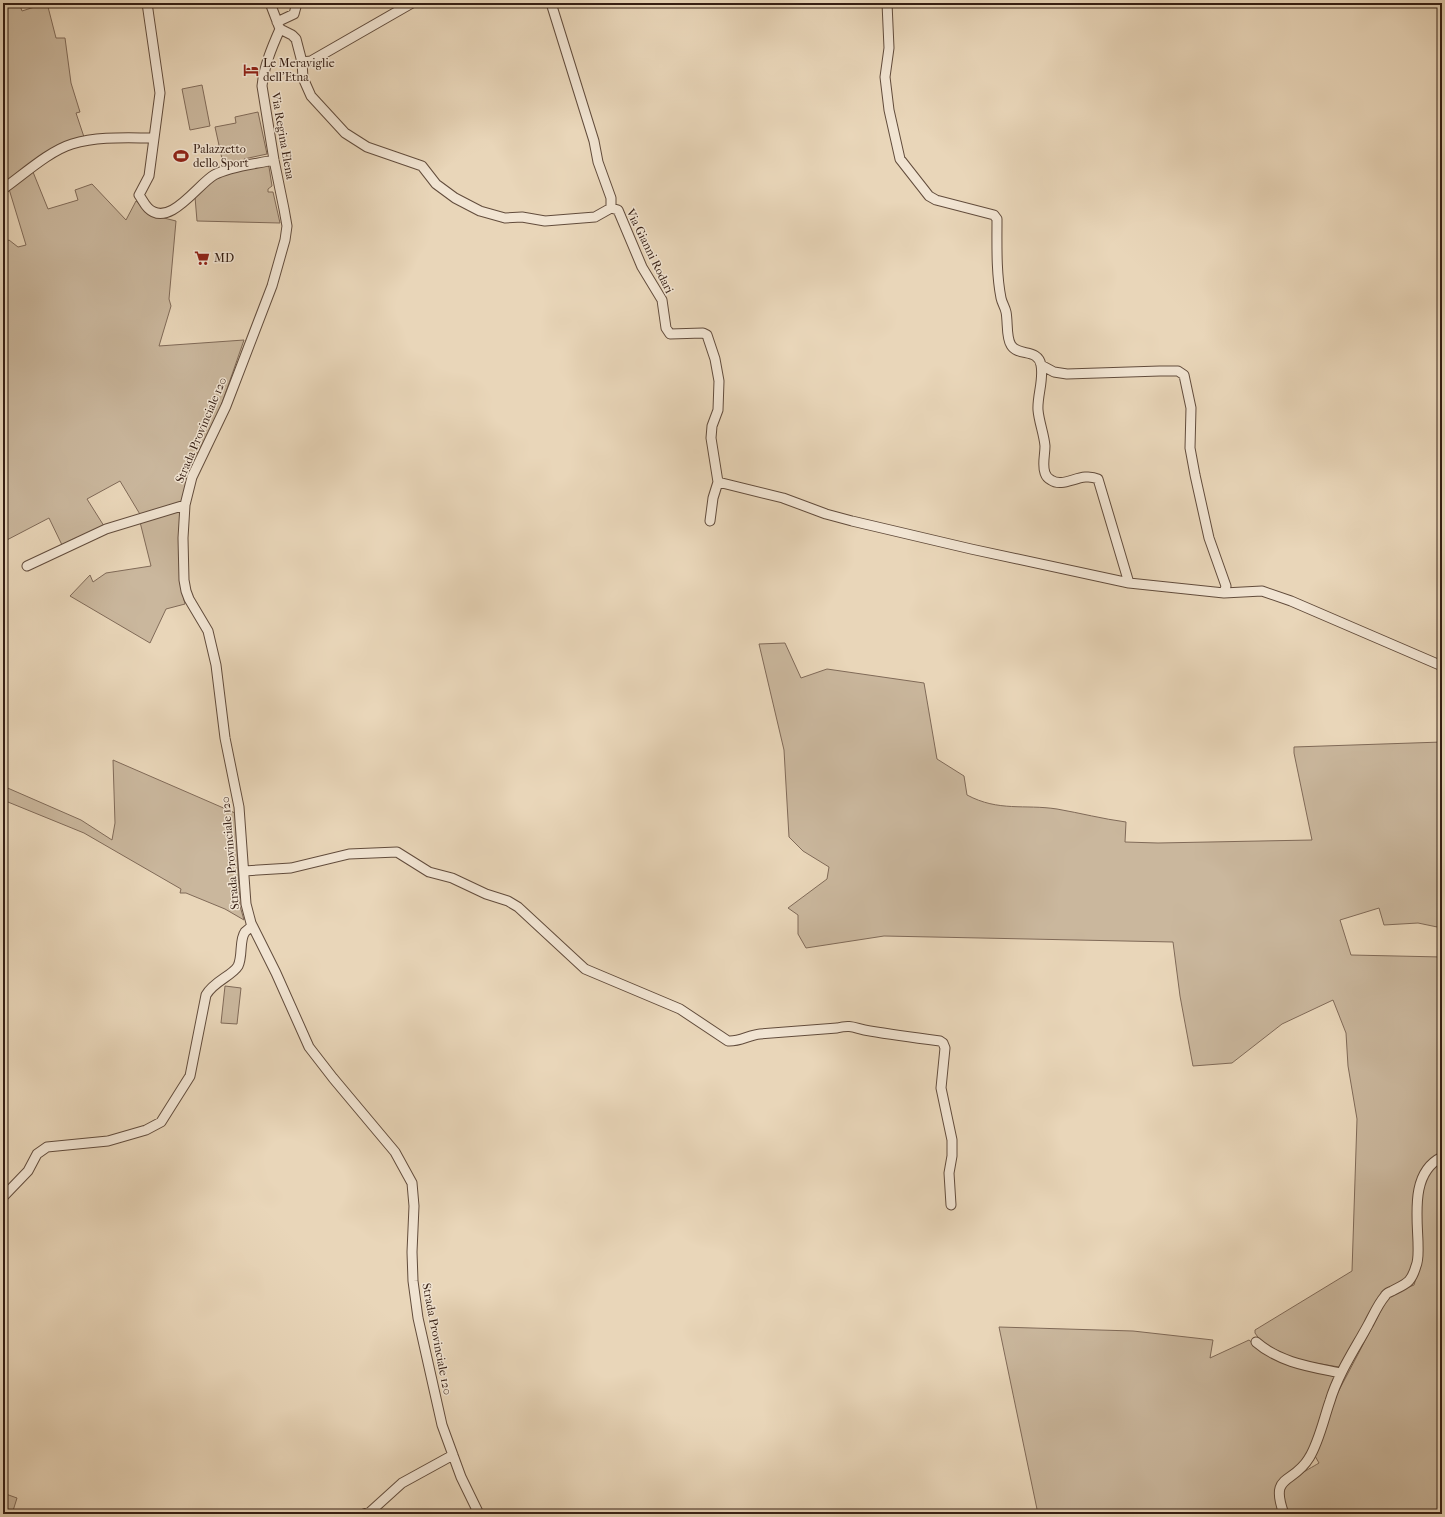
<svg xmlns="http://www.w3.org/2000/svg" width="1445" height="1517" viewBox="0 0 1445 1517" font-family="'IM FELL French Canon',serif">
<style>
.green{fill:#cab79d;stroke:#806a58}
.lines{fill:none;stroke-linecap:round;stroke-linejoin:round}
.minor-casing{stroke:#624c3c;stroke-width:11}
.minor{stroke:#f1e4d2;stroke-width:9}
.labels{text-anchor:middle;stroke-width:3;stroke-linejoin:round;paint-order:stroke}
.poi-label{font-size:12px;fill:#351e13;stroke:#f1e4d2;text-anchor:start}
.street-label{font-size:12px;fill:#351e13;stroke:#f1e4d2}
</style>
<rect width="100%" height="100%" fill="#e9d6b9"/>
<filter id="stains"><feTurbulence type="fractalNoise" baseFrequency=".005" numOctaves="4"/><feColorMatrix values="0 0 0 0 .2 0 0 0 0 .09 0 0 0 0 .02 0 0 0 .5 -.17"/></filter>
<radialGradient id="worn" r=".72"><stop offset=".6" stop-color="#630" stop-opacity="0"/><stop offset="1" stop-color="#630" stop-opacity=".3"/></radialGradient>
<!-- green -->
<path class="green" d="M3,3H19L22,11L47,3L56,38H65L71,83L80,112L76,113L84,137L3,184Z
M202,85L210,126L190,130L182,89Z
M258,112L267,154L244,159L245,164L224,168L215,127L236,123L235,117Z
M267,165L269,167L272,186L268,189V192H273L280,223L197,221L195,197L211,181L224,173Z
M33,172L48,209L78,200L75,190L92,184L126,220L136,201L156,216L176,221L169,299L171,306L159,346L244,340L220,409L194,461L186,482L182,503L141,516L120,481L87,499L104,526L62,545L49,518L3,542V243L9,240L18,247L26,245L9,189Z
M181,509L182,591L185,604L166,609L150,643L70,596L90,575L93,582L106,573L151,566L140,522Z
M785,643L801,678L827,669L924,683L937,759L964,776L967,795C999,812 1024,804 1057,809C1080,813 1103,819 1126,822L1125,842L1158,843L1312,840L1294,753V747L1442,742V928L1418,923L1384,925L1379,908L1340,920L1351,955L1442,957V1155L1427,1162L1415,1192L1414,1265L1406,1280L1384,1290L1343,1364L1339,1367L1297,1360L1262,1343L1255,1333V1330L1352,1271L1357,1119L1348,1066L1346,1033L1333,1000L1282,1024L1232,1063L1193,1066L1180,996L1173,942L884,936L806,948L798,934V915L788,908L827,879L829,867L803,851L789,837L784,750L759,644Z
M113,760L235,813L240,906L244,920L225,909L186,893H180L181,889L84,833L3,800V786L81,820L112,840L115,823Z
M225,986L241,988L237,1024L221,1023Z
M1442,1160V1514H1288C1286,1508 1283,1501 1283,1496C1283,1481 1308,1470 1319,1463L1315,1456L1337,1394L1387,1299L1391,1294L1414,1285L1421,1261L1419,1200L1422,1186L1430,1169Z
M999,1327L1133,1331L1213,1340L1210,1358L1249,1340C1280,1366 1296,1367 1333,1374L1335,1379C1327,1402 1313,1454 1296,1469C1292,1472 1287,1475 1283,1477L1281,1514H1038Z
M3,1493L17,1498L12,1514H3Z"/>
<g class="lines">
<!-- minor casing -->
<g class="minor-casing">
<path id="minor" d="M147,3L160,93L149,176L139,195C142,199 144,204 148,208C169,229 198,184 214,175C230,166 256,164 274,160
M270,3L280,29C272,47 264,66 262,86L274,160L284,209L287,226L285,240L272,286L226,406L192,477L185,505L183,538L184,580L186,591L189,599L208,631L216,665L225,738L239,807L246,904L251,923L276,973L309,1047L333,1078L395,1152L412,1183L414,1206L412,1252L413,1281L418,1318L442,1425L461,1477L479,1514
M551,3L594,141L598,162L611,198V208
M887,3L889,48L885,77L889,110L900,159L929,196L936,200L994,215L997,219C997,245 996,272 1001,298C1002,303 1005,307 1006,312C1008,321 1006,338 1011,345C1018,357 1038,348 1041,365C1044,380 1037,396 1038,410C1039,422 1044,434 1045,446C1045,455 1042,465 1045,473C1046,476 1049,479 1051,480C1064,489 1081,471 1098,479L1129,583
M277,22L294,14L297,3
M280,29L292,35L296,39L302,62L303,78L311,96L345,133L367,147L422,166L436,184L455,198L480,211L505,218L522,217L545,221L595,217L611,208L618,210L642,267L662,300L666,328L670,334L703,333L707,335L715,359L719,381L718,410L712,426L711,438L718,482L713,498L710,521
M302,62L311,61L412,3
M3,189C23,175 49,151 72,144C99,136 127,138 154,138
M1041,365L1054,372L1067,374L1160,371H1178L1184,375L1191,408L1190,448L1195,475L1209,538L1226,586L1224,593
M718,482L783,498L826,514L852,521L971,549L1129,583L1224,593L1262,591L1291,601L1442,666
M27,566L106,529L185,505
M244,871L291,868L349,854L397,852L429,872L452,878L486,894L508,901L518,907L585,969L680,1009L728,1041C739,1042 749,1035 760,1034L837,1028C853,1024 855,1029 870,1031C894,1035 917,1038 940,1041L943,1043L945,1048L941,1088L952,1140V1156L949,1173L951,1205
M3,1197L28,1171L37,1154L47,1147L108,1141L146,1130L161,1122L190,1076L206,995C214,981 232,976 238,966C243,956 239,940 245,932C247,930 250,928 252,926
M1256,1342C1280,1363 1312,1367 1341,1373
M364,1514L370,1512L402,1483L453,1455
M1284,1514C1269,1473 1293,1485 1309,1458C1319,1442 1324,1418 1330,1401C1338,1374 1355,1349 1368,1325C1373,1316 1378,1304 1385,1296C1386,1293 1390,1292 1392,1291C1407,1283 1411,1283 1416,1266C1419,1259 1418,1250 1418,1242C1417,1214 1411,1172 1442,1157"/>
</g>
<!-- minor -->
<use href="#minor" class="minor"/>
</g>
<!-- icons -->
<defs>
<g id="hotel-bare" transform="scale(1.2)"><path d="M-6-4.5h1.5V1H6V5H4.5V3h-9V5H-6ZM-4 0a1.8 1.8 0 1 1 3.6 0ZM.5 0V-2.5h3Q6-2.5 6 0Z" fill="#8f2418" stroke="#f1e4d2" stroke-width="2.5" paint-order="stroke"/></g>
<g id="stadium-bare" transform="scale(1.2)"><path d="M0-5a6.5 5 0 1 0 0 10a6.5 5 0 1 0 0-10ZM-3.5-1.8h7v3.6h-7Z" fill="#8f2418" stroke="#f1e4d2" stroke-width="2.5" paint-order="stroke"/></g>
<g id="supermarket-bare" transform="scale(1.2)"><path d="M-6-5.5h2.5l.6 2H6L4.5 2H-2.5L-4.4-4H-6ZM-1.5 3.2a1.3 1.3 0 1 0 .1 0ZM3 3.2a1.3 1.3 0 1 0 .1 0Z" fill="#8f2418" stroke="#f1e4d2" stroke-width="2.5" paint-order="stroke"/></g>
</defs>
<g fill-rule="evenodd">
<use href="#hotel-bare" x="251" y="70"/>
<use href="#stadium-bare" x="181" y="156"/>
<use href="#supermarket-bare" x="202" y="258"/>
</g>
<g class="labels">
<!-- poi labels -->
<g class="poi-label">
<text x="263" y="67">Le Meraviglie<tspan x="263" dy="14">dell'Etna</tspan></text>
<text x="193" y="153">Palazzetto<tspan x="193" dy="14">dello Sport</tspan></text>
<text x="214" y="262">MD</text>
</g>
<!-- street labels -->
<g class="street-label">
<text transform="translate(283 136) rotate(80)" y="4">Via Regina Elena</text>
<text transform="translate(650 251) rotate(64)" y="4">Via Gianni Rodari</text>
<text transform="translate(201 430) rotate(-67)" y="4">Strada Provinciale 120</text>
<text transform="translate(230 853) rotate(-95)" y="4">Strada Provinciale 120</text>
<text transform="translate(437 1339) rotate(79)" y="4">Strada Provinciale 120</text>
</g>
</g>
<!-- margin -->
<rect width="1445" height="1517" fill="none" stroke="#e9d6b9" stroke-width="16"/>
<rect x="4" y="4" width="1437" height="1509" fill="none" stroke="#351e13" stroke-width="2"/>
<rect x="8" y="8" width="1429" height="1501" fill="none" stroke="#351e13"/>
<rect width="100%" height="100%" filter="url(#stains)"/>
<rect width="100%" height="100%" fill="url(#worn)"/>
</svg>
